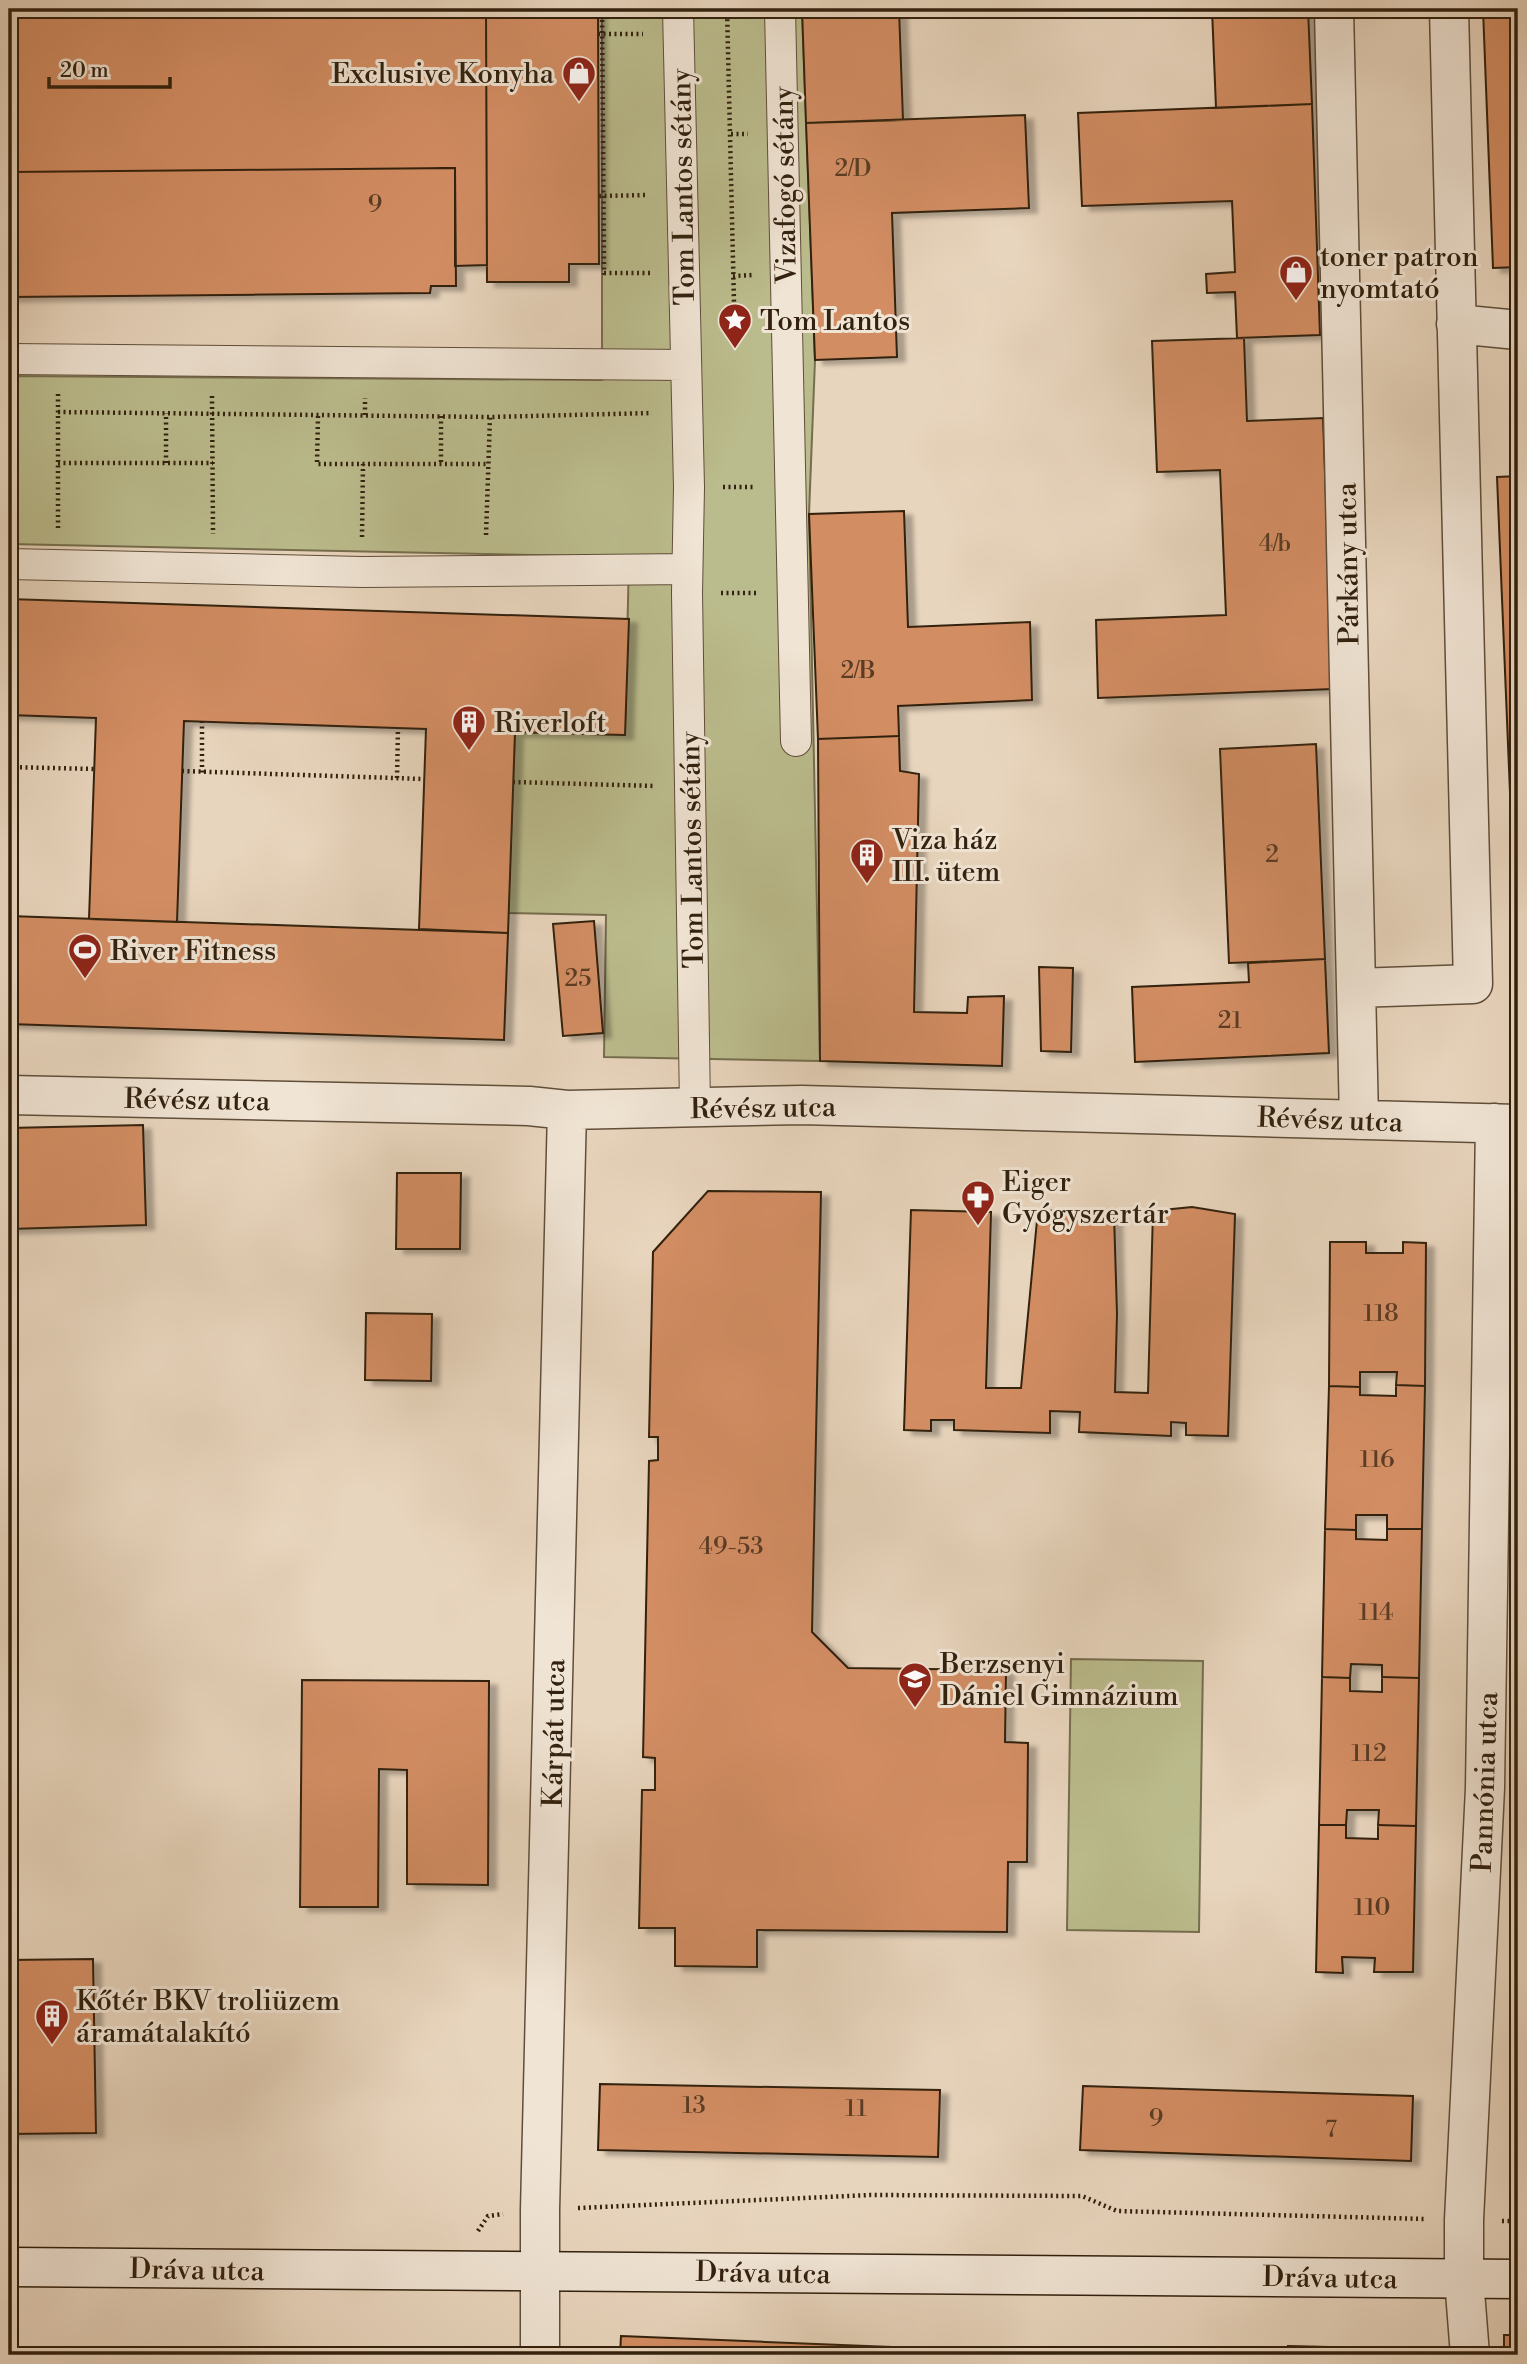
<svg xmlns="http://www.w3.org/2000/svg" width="1527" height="2364" viewBox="0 0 1527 2364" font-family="'Libre Bodoni',serif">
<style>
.green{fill:#bbbc8d;stroke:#766e4e;stroke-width:2}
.building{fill:#d38d64;stroke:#32210e;stroke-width:2;filter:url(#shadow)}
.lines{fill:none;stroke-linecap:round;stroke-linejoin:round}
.pedestrian-casing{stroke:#604e3a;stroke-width:32}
.minor-casing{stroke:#604e3a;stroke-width:41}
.secondary-casing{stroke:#32210e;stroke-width:41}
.path{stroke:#32210e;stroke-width:4.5;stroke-dasharray:2 3.5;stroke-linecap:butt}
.pedestrian{stroke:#f0e4d4;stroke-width:30}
.minor{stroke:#f0e4d4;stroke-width:38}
.secondary{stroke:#f0e4d4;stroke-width:38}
.labels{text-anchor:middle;stroke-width:6;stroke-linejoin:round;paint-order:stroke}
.number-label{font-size:24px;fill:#5a3c24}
.poi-label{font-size:28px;fill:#32210e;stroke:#f0e4d4;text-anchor:start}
.street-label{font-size:28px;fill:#32210e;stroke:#f0e4d4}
</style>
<defs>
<filter id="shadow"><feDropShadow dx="8" dy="4.5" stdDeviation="2" flood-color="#0004"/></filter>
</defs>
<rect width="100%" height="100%" fill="#e8d5bd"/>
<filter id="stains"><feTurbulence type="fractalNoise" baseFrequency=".00286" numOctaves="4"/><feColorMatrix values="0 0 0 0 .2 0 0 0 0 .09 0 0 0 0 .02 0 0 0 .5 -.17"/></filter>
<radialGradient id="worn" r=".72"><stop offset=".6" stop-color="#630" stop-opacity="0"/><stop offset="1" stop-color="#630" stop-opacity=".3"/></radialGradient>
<!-- green -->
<path class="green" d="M602,9H802L815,360L809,514L820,1061L604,1057L606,915L508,913L515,732L625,735L629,557L9,544V376L602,380Z
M1071,1659L1203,1661L1199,1932L1067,1930Z"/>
<!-- building -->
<path class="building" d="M9,9H486L487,265L455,266V168L9,172Z
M486,9H598L599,264H569V282H487Z
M802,9H899L903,120L806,123Z
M1212,9H1308L1312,104L1216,108Z
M1483,9H1518V267L1493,268Z
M1312,104L1320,335L1237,338L1235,292L1207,293L1206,274L1235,272L1232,201L1082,206L1078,113Z
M1025,115L1029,208L892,213L897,357L815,360L806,123Z
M455,168L456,286H431L430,293L9,297V172Z
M1244,338L1247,421L1323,418L1333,689L1098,698L1096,620L1226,615L1220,470L1157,472L1152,341Z
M1518,476V987L1497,477Z
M904,511L908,627L1030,622L1032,700L898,706L899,736L818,739L809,514Z
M9,599L629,619L625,735L515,732L508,933L419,929L426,729L184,721L177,922L89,919L96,718L9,715Z
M899,736L900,771L919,774L914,1012L967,1013L968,997L1004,996L1002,1066L820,1061L818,739Z
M1316,744L1325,959L1229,963L1220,749Z
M9,916L508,933L504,1040L9,1024Z
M594,921L603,1033L563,1036L553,924Z
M1325,959L1329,1053L1135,1062L1132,987L1249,982L1248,963Z
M1039,967L1073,968L1071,1052L1041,1051Z
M143,1125L146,1225L9,1229V1128Z
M397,1173H461L460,1249H396Z
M708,1191L821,1192L812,1632L848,1668L1006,1670L1005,1742L1028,1743L1027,1862H1008L1007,1932L757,1930V1967L675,1966V1928H639L642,1790H655V1758L643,1757L649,1461L658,1460V1437H649L653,1252Z
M1192,1207L1235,1214L1228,1436L1186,1435V1423L1171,1422V1436L1079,1432L1080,1412L1050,1411V1433L954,1430V1420H931V1431L904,1430L911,1210L991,1212L986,1388H1021L1038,1210L1114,1214L1117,1314L1115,1392L1148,1393L1153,1211Z
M1330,1242H1366V1253H1403V1242L1426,1243L1425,1386L1396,1385L1397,1372H1360V1387L1329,1386Z
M366,1313L432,1314L431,1381L365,1380Z
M1396,1385L1425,1386L1422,1529H1387V1515H1356V1530L1325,1529L1329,1386L1360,1387V1395L1396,1396Z
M1325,1529L1356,1530V1539L1387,1540V1529H1422L1419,1678L1382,1677V1665L1351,1664L1350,1678L1322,1677Z
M1322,1677L1350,1678V1691L1382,1692V1677L1419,1678L1416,1826L1378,1825L1379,1810H1347L1346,1825H1319Z
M302,1680L489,1681L488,1885L407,1884V1770L379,1769L378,1907H300Z
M1319,1825H1346V1838L1378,1839V1825L1416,1826L1413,1972H1374L1375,1958L1342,1957L1343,1973L1316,1972Z
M93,1959L96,2133L9,2134V1960Z
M600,2084L940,2090L938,2157L598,2150Z
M1083,2086L1413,2096L1411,2161L1080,2150Z
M1504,2335H1518V2355H1504Z
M621,2336L891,2347L890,2355H620Z
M1288,2346L1412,2349V2355H1288Z
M933,2349L1160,2355H933Z"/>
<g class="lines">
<!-- pedestrian casing -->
<g class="pedestrian-casing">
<path id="pedestrian" d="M678,9L689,487L687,593L695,1107
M780,9L796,741
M9,359L686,365
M9,564L362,572L687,569"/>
</g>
<!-- minor casing -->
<g class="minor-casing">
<path id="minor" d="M1334,9L1359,1120
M1456,324L1518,330
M1356,988L1473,984L1449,9
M9,1095L529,1106L567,1110L802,1105L1518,1124
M540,2355V2210L567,1110
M1470,2355L1464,2279V2220L1485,1788L1495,1123"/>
</g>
<!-- secondary casing -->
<g class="secondary-casing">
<path id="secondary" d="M9,2267L1518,2279"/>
</g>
<!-- path -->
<path class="path" d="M602,9L604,273H650
M598,34H643
M731,134H748
M599,196L647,195
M733,276L753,275
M721,319L734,303L727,9
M58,394V529
M212,396L213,534
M58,412L490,417L652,413
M365,415V398
M318,416L317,464H487
M441,416V464
M58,463H213
M166,463V413
M723,487H756
M486,535L490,417
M362,537L363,464
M721,593H758
M202,721V773
M9,767L94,769
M182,771L424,779
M397,778L398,728
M513,782L655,786
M578,2208L871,2195L1082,2196L1117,2211L1426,2219
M1502,2221H1518
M478,2231L488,2216L503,2214"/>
<!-- pedestrian -->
<use href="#pedestrian" class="pedestrian"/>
<!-- minor -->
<use href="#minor" class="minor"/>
<!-- secondary -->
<use href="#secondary" class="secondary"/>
</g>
<!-- icons -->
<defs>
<g id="shop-pin" transform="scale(1.75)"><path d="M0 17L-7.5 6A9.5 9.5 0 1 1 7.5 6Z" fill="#8f2418" stroke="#f0e4d4"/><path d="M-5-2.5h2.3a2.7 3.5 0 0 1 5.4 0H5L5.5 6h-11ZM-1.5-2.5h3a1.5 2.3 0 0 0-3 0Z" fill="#fff"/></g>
<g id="sight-pin" transform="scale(1.75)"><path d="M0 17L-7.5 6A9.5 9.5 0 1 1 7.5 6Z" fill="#8f2418" stroke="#f0e4d4"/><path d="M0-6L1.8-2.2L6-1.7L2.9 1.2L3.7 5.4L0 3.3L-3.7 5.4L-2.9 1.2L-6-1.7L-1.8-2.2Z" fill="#fff"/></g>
<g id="building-pin" transform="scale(1.75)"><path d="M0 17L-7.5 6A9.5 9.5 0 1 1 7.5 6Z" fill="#8f2418" stroke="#f0e4d4"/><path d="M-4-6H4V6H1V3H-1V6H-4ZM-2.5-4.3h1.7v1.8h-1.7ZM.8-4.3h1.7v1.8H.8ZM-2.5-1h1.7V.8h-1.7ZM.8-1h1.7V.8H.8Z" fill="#fff"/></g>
<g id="stadium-pin" transform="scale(1.75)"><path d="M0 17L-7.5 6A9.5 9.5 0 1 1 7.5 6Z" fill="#8f2418" stroke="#f0e4d4"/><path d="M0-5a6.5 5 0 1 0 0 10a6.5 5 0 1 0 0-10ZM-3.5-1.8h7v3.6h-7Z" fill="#fff"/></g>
<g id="pharmacy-pin" transform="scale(1.75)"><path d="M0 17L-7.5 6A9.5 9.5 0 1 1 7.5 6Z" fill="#8f2418" stroke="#f0e4d4"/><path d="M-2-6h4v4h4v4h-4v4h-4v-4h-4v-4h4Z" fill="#fff"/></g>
<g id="school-pin" transform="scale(1.75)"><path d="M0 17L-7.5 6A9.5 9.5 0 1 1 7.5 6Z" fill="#8f2418" stroke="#f0e4d4"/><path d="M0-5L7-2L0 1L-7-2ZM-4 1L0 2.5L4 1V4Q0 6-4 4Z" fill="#fff"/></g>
</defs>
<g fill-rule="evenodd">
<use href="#shop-pin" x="579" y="73"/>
<use href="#shop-pin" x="1296" y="272"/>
<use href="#sight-pin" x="735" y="320"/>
<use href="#building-pin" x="469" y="722"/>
<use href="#building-pin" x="867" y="855"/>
<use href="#stadium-pin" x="85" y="950"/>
<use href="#pharmacy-pin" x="978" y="1197"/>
<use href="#school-pin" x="915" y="1679"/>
<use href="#building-pin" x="52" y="2016"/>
</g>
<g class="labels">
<!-- number labels -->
<g class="number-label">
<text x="853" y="176">2/D</text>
<text x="375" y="212">9</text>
<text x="1275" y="551">4/b</text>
<text x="858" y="678">2/B</text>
<text x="1272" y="862">2</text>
<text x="578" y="986">25</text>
<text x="1230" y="1028">21</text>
<text x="1381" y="1321">118</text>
<text x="1377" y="1467">116</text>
<text x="731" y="1554">49-53</text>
<text x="1376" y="1620">114</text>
<text x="1369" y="1761">112</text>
<text x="1372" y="1915">110</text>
<text x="694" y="2113">13</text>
<text x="856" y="2116">11</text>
<text x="1156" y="2126">9</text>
<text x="1331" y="2137">7</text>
</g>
<!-- poi labels -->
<g class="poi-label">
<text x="554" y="83" text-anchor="end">Exclusive Konyha</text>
<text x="1320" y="266">toner patron<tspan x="1320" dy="32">nyomtató</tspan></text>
<text x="760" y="330">Tom Lantos</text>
<text x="494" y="732">Riverloft</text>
<text x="892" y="849">Viza ház<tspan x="892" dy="32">III. ütem</tspan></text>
<text x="110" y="960">River Fitness</text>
<text x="1002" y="1191">Eiger<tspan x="1002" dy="32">Gyógyszertár</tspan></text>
<text x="940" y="1673">Berzsenyi<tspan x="940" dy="32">Dániel Gimnázium</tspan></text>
<text x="76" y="2010">Kőtér BKV troliüzem<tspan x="76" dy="32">áramátalakító</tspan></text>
</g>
<!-- street labels -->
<g class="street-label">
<text transform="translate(784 185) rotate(-91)" y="10">Vizafogó sétány</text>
<text transform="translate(682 187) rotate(-91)" y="10">Tom Lantos sétány</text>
<text transform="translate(1347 564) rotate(-91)" y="10">Párkány utca</text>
<text transform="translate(691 850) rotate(-91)" y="10">Tom Lantos sétány</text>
<text transform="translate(197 1099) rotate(1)" y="10">Révész utca</text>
<text transform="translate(763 1107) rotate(-1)" y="10">Révész utca</text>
<text transform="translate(1330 1119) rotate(2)" y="10">Révész utca</text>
<text transform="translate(553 1733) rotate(-89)" y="10">Kárpát utca</text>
<text transform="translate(1484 1782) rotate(-88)" y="10">Pannónia utca</text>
<text transform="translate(197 2269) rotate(1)" y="10">Dráva utca</text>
<text transform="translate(763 2272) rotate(1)" y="10">Dráva utca</text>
<text transform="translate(1330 2277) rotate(1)" y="10">Dráva utca</text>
</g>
</g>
<!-- margin -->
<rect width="1527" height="2364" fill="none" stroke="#e8d5bd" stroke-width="35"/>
<rect x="10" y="10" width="1506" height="2343" fill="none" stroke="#32210e" stroke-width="3.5"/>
<rect x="18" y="18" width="1492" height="2329" fill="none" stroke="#32210e" stroke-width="2"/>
<!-- scale -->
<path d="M49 77v10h121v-10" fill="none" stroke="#32210e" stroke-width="3.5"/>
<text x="60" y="77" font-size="21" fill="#32210e" stroke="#f0e4d4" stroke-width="5" paint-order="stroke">20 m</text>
<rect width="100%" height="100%" filter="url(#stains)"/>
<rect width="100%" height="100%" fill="url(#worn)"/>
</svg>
